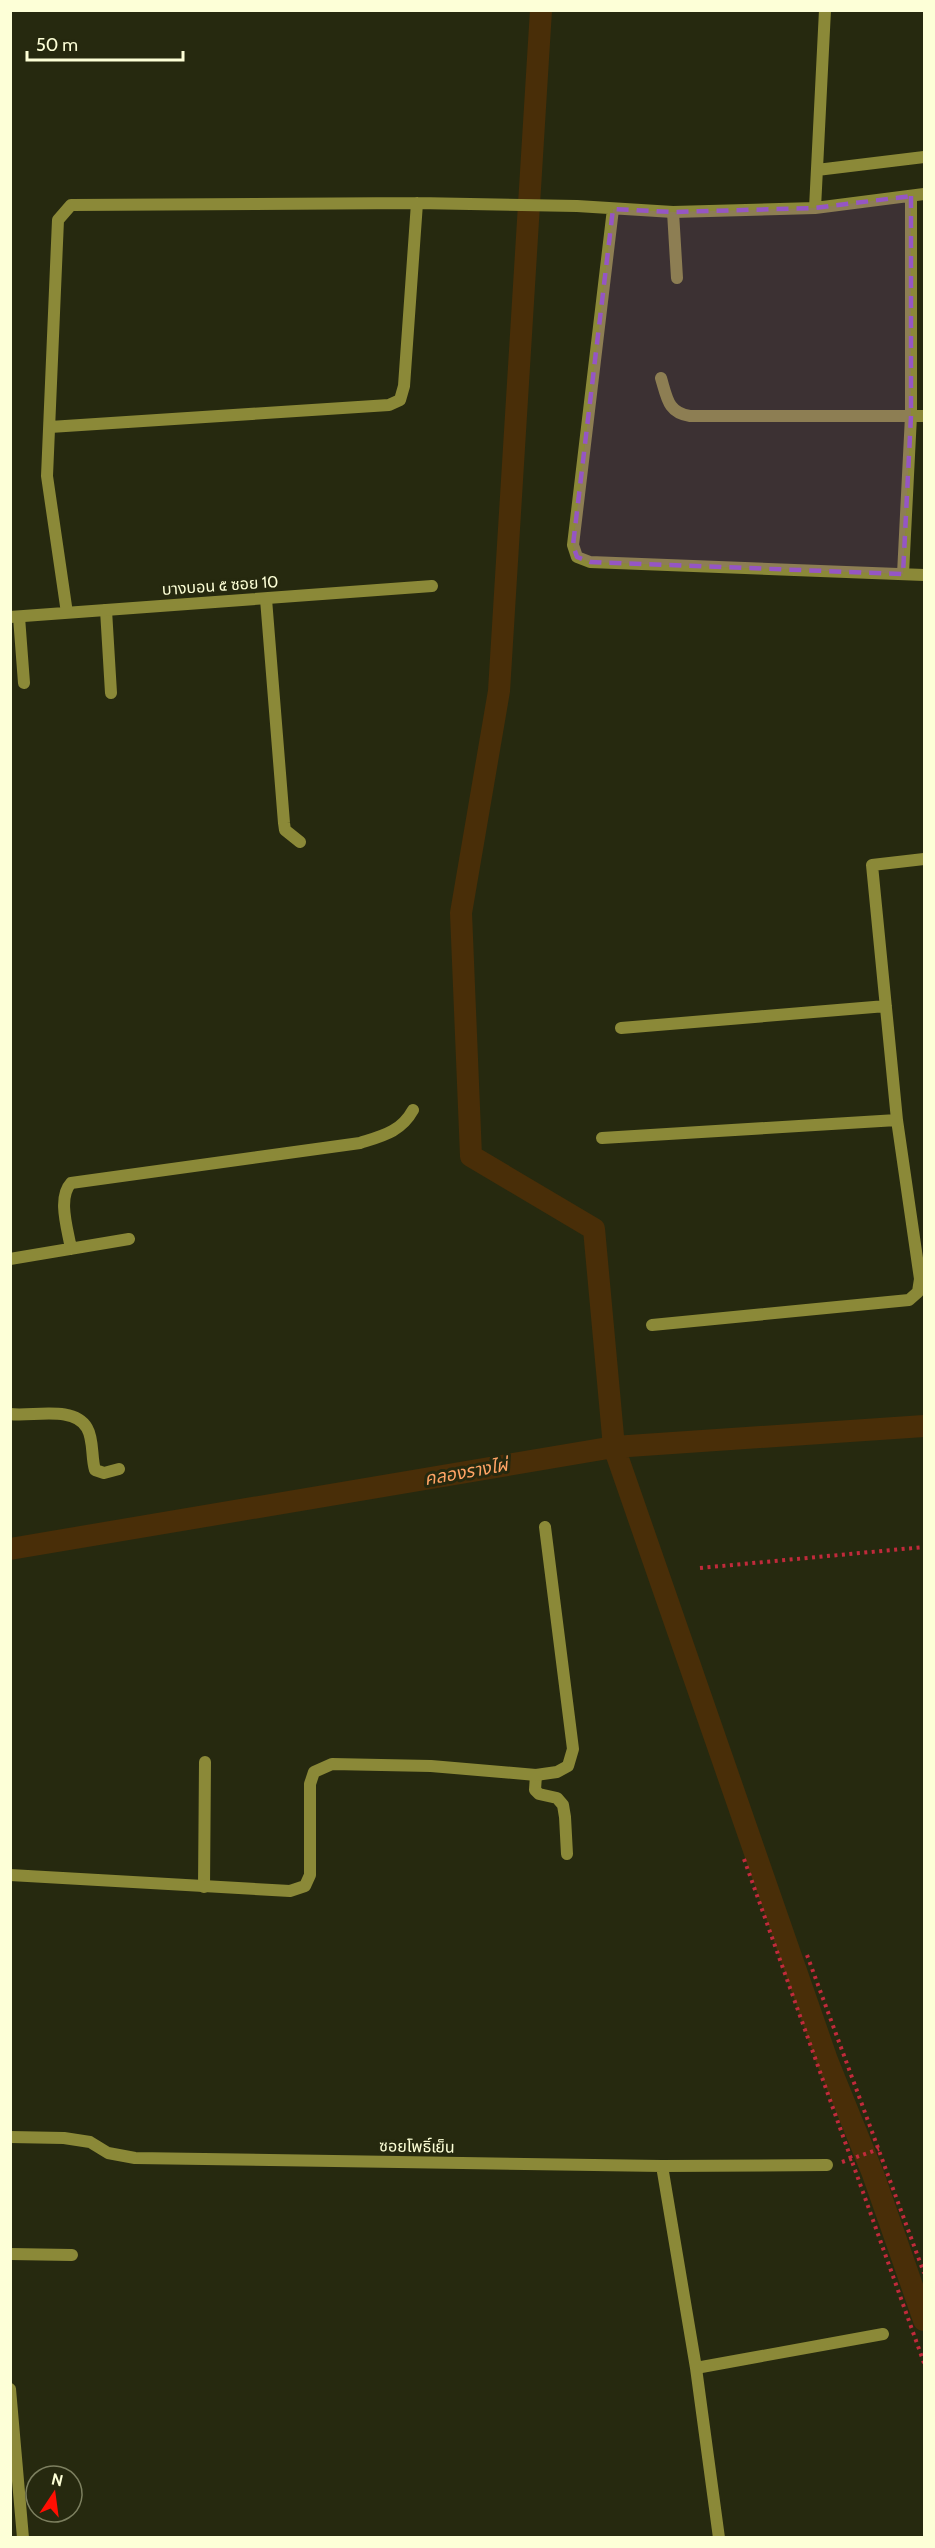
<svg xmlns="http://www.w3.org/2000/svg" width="935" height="2548" viewBox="0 0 935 2548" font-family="Cabin,'Noto Sans Thai',sans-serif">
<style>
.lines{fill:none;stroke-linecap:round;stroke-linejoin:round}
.canal{stroke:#492e08;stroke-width:22}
.path{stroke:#c12a3b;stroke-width:4;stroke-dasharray:3 4.5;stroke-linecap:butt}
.service{stroke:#8b8938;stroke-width:12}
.minor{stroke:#8b8938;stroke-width:12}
.marked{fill:#9556c4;fill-opacity:0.2;stroke:#9556c4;stroke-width:4.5;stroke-dasharray:12 8;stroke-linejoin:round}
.labels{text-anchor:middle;stroke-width:6;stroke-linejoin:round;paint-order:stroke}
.street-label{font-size:16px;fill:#fdffd7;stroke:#26290f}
.water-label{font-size:18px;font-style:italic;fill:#ffa465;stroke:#26290f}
</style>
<rect width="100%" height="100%" fill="#26290f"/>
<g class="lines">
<!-- canal -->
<path class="canal" d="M541,10L499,691L461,913L471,1156L594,1229L614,1447L827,2060L873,2174L924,2320
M10,1549L614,1447L924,1426"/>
<!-- path -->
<path class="path" d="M700,1568L924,1547
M744,1859L924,2363
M807,1955L924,2273
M842,2162L879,2149"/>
<!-- service -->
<path class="service" d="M673,212L677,278
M266,599L284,823L285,830L300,842
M106,610L111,693
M19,617L24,683
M536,1775L535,1790L539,1794L557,1798L563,1805L565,1817L567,1854
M204,1887L205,1762
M10,2389L23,2538"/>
<!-- minor -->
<path class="minor" d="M817,170L924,157
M815,208L825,10
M613,209L573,545L577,557L590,562L924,575
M661,378C667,398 668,413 690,416H924
M50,427L389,405L400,400L404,386L417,203
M903,574L911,416V196
M67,613L47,476L58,220L71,205L417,203L577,206L673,212L815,208L924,194
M10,617L432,586
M621,1028L886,1006
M602,1138L897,1120
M71,1249C68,1230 57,1198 71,1183L360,1143C382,1136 401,1132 413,1110
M10,1259L129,1239
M652,1325L909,1300L918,1292L920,1279L897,1120L872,865L924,859
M10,1414C32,1417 74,1405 87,1428C94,1440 91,1457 95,1470L104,1473L119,1469
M10,1875L290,1891L305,1886L310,1875V1784L314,1772L332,1764L431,1766L536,1775L557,1772L568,1766L573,1749L545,1527
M10,2137L64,2138L90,2142L108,2153L135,2158L662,2166L827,2165
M662,2166L696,2368L719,2538
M10,2254L72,2255
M696,2368L883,2334"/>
</g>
<!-- marked area -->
<path class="marked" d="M911,196V416L903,574L590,562L577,557L573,545L613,209L673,212L815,208Z"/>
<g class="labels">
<!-- street labels -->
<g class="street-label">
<text transform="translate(220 585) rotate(-4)" y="6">บางบอน ๕ ซอย 10</text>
<text transform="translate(417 2146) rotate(1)" y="6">ซอยโพธิ์เย็น</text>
</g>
<!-- water labels -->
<g class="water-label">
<text transform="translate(466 1472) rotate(-10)" y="6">คลองรางไผ่</text>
</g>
</g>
<!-- border -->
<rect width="935" height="2548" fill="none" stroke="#fdffd7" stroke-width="24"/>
<!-- north arrow -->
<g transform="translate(54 2494) rotate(13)"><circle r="28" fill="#26290f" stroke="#7c7f5f" stroke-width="1.5"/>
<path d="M0-4.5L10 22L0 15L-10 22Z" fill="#ff0f03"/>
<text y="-9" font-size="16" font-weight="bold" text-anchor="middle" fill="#fdffd7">N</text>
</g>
<!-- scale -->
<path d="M27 51v9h156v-9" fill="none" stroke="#fdffd7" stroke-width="3"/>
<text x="36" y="51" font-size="18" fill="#fdffd7" stroke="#26290f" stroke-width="4.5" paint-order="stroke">50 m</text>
</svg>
